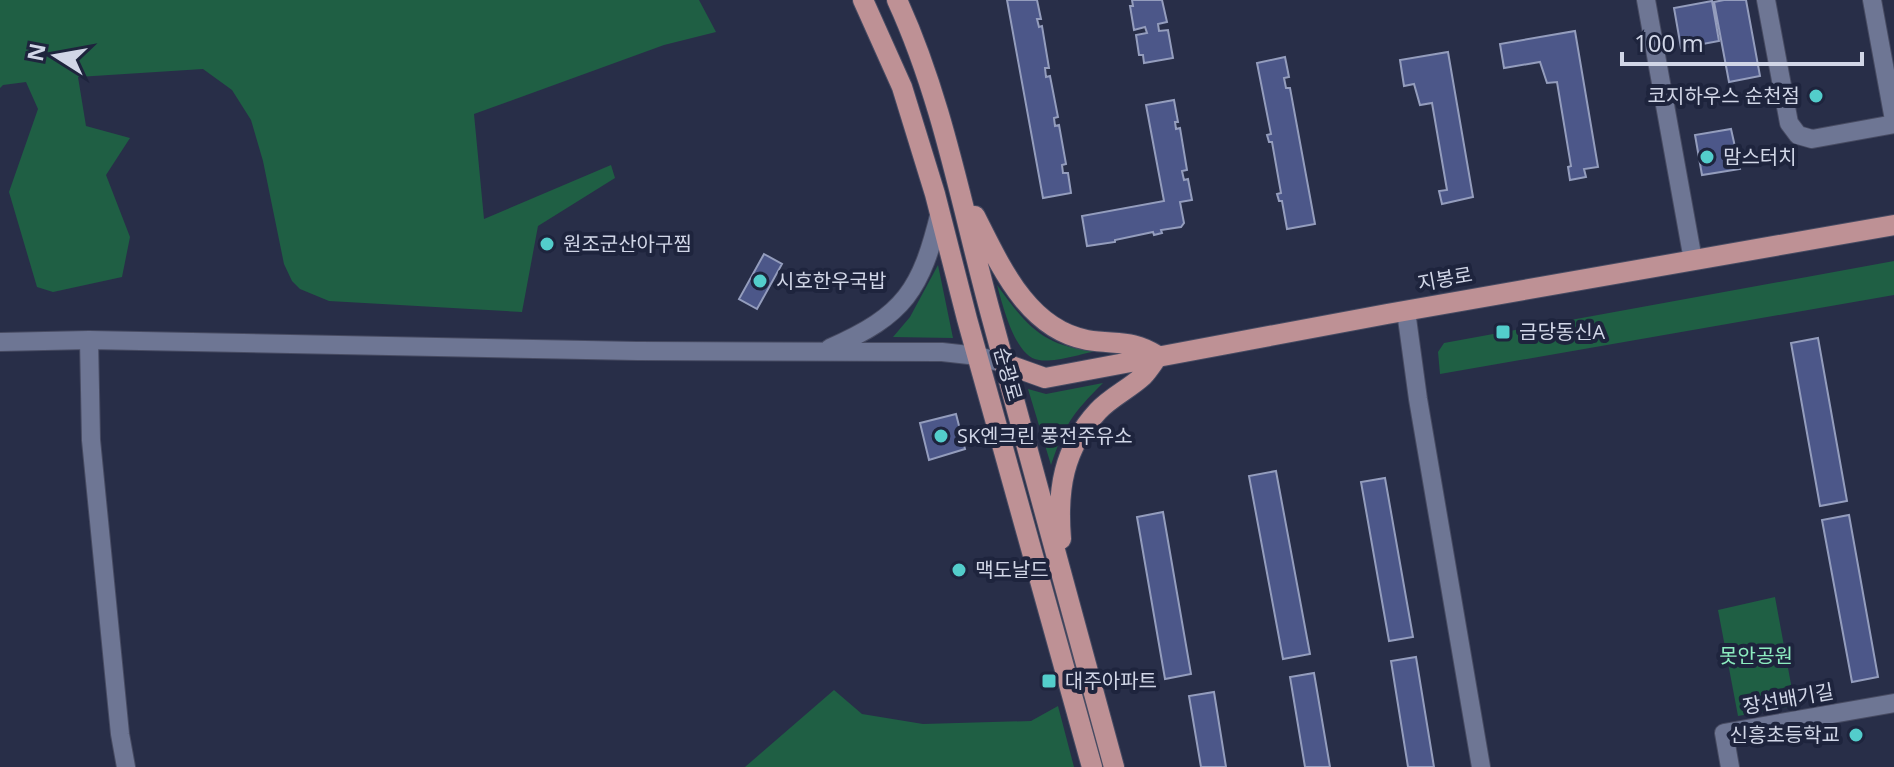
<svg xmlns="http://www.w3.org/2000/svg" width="1894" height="767" viewBox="0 0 1894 767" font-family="'Open Sans','Noto Sans KR',sans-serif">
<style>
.green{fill:#1f5f44}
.building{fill:#4c5789;stroke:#949dbd;stroke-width:2}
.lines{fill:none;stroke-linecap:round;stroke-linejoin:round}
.minor-casing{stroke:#474b62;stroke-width:20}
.major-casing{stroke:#474b62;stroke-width:22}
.minor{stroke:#6e7694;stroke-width:18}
.major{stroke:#be9195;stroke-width:20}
.poi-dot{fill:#53cdcb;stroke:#1e243d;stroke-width:3}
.labels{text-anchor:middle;stroke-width:8;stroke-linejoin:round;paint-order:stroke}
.poi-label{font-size:20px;fill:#d1d6e7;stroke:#1e243d;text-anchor:start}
.street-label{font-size:20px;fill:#d1d6e7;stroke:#1e243d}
.park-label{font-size:20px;fill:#8dedc0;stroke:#1e243d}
</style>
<rect width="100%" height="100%" fill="#282e48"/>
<!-- green -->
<path class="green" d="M0,0H699L716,32L664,45L474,114L484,219L611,165L615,178L538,226L522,312L329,301L300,289L292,281L284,264L263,161L251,120L232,90L203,69L78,77L86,126L130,138L106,175L130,237L122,277L53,292L37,287L9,192L38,109L26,82L3,85L0,88Z
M1894,261V295L1440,374L1438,352L1444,343Z
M938,265L953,338L893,337L910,317Z
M997,285C1027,326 1043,347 1096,351C1082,354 1052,363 1039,360C1015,357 1003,306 997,285Z
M1103,383C1072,414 1065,424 1051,465L1028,389L1046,394Z
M1775,597L1795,706L1738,716L1718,610Z
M834,690L862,714L923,724L1031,721L1058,706L1074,767H745Z"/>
<!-- building -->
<path class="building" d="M1007,0H1037L1041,19H1037L1039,27L1042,26L1049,68H1045L1046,77L1050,76L1058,117L1054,118L1055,126L1059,125L1066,164L1062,165L1063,173H1068L1071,193L1043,198Z
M1132,0H1162L1167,22L1158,24L1159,31L1168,30L1173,58L1144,63L1143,55H1139L1136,35L1147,33L1145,27L1134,30L1130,6H1133Z
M1724,0H1746L1760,76L1729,82L1714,2Z
M1712,1L1719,41L1681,48L1674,8Z
M1575,31L1598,167L1584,169L1586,177L1570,180L1568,167L1571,166L1557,82L1547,83L1540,62L1504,68L1500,44Z
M1448,52L1473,197L1442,204L1439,191L1447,190L1432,103L1420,105L1414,84L1404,86L1400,60Z
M1285,57L1289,77L1284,78L1286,88H1290L1315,224L1287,229L1282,201H1279L1277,194L1281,193L1272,142H1269L1267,135L1271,134L1257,63Z
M1174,100L1178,122H1175L1176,129L1180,128L1187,170L1182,171L1184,180L1188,179L1192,200L1180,202L1184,223L1181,227L1161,230L1162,233L1154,235L1153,232L1115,240V242L1087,246L1082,216L1164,201L1146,105Z
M1731,129L1740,169L1702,175L1695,135Z
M764,254L782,264L757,309L739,299Z
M1818,338L1847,501L1820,506L1791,343Z
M956,414L965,449L929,460L920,423Z
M1276,471L1310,654L1283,659L1249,476Z
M1385,478L1413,637L1389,641L1361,482Z
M1163,512L1191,674L1165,679L1137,517Z
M1849,515L1878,677L1852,682L1822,520Z
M1416,657L1434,767H1408L1391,661Z
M1314,673L1330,767H1305L1290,677Z
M1214,692L1226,767H1201L1189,696Z"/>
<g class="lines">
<!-- minor casing -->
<g class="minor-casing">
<path id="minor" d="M1646,0L1693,260
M1766,0L1789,123L1798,135L1812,139L1894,124
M1872,0L1894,120
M1406,311L1418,399L1481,767
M89,340L91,440L120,734L126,767
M0,342L89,340L637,351L942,352L978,356L1006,364
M830,348C905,315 921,290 940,212
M1730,767L1724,733L1894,703"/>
</g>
<!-- major casing -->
<g class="major-casing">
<path id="major" d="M863,0L902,87L935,194L967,319L1092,767
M897,0C943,100 962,209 991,315C1033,465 1072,616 1114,767
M975,216C1000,265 1027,329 1087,340C1117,345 1131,339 1158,356
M1006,364L1045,378L1387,314L1894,225
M1061,539C1057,490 1063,449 1098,411C1111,397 1129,389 1143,376C1148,371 1153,363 1158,356"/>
</g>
<!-- minor -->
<use href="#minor" class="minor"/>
<!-- major -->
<use href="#major" class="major"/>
</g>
<!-- markers -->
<g class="poi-dot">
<circle cx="1816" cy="96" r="8"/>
<circle cx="1707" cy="157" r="8"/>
<circle cx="547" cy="244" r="8"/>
<circle cx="760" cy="281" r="8"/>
<rect x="1495" y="324" width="16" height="16" rx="4"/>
<circle cx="941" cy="436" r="8"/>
<circle cx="959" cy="570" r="8"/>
<rect x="1041" y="673" width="16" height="16" rx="4"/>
<circle cx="1856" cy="735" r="8"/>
</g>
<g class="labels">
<!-- poi labels -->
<g class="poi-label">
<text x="1800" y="103" text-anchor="end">코지하우스 순천점</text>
<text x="1723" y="164">맘스터치</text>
<text x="563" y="251">원조군산아구찜</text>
<text x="776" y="288">시호한우국밥</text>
<text x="1519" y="339">금당동신A</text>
<text x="957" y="443">SK엔크린 풍전주유소</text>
<text x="975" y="577">맥도날드</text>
<text x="1065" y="688">대주아파트</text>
<text x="1840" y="742" text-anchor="end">신흥초등학교</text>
</g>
<!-- street labels -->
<g class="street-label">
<text transform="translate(1445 279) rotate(-10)" y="7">지봉로</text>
<text transform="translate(1008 374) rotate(74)" y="7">순광로</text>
<text transform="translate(1788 699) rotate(-10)" y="7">장선배기길</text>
</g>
<!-- park labels -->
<g class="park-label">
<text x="1756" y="663">못안공원</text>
</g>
</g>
<!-- north arrow -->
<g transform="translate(56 56) rotate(281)" stroke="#1e243d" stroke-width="6" paint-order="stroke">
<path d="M0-6L14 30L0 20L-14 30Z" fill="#d1d6e7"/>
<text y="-12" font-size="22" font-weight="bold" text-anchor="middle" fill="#d1d6e7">N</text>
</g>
<!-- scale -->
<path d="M1622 52v12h240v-12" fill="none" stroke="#d1d6e7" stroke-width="4"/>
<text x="1634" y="52" font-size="24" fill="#d1d6e7" stroke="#1e243d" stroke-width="6" paint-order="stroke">100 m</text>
</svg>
